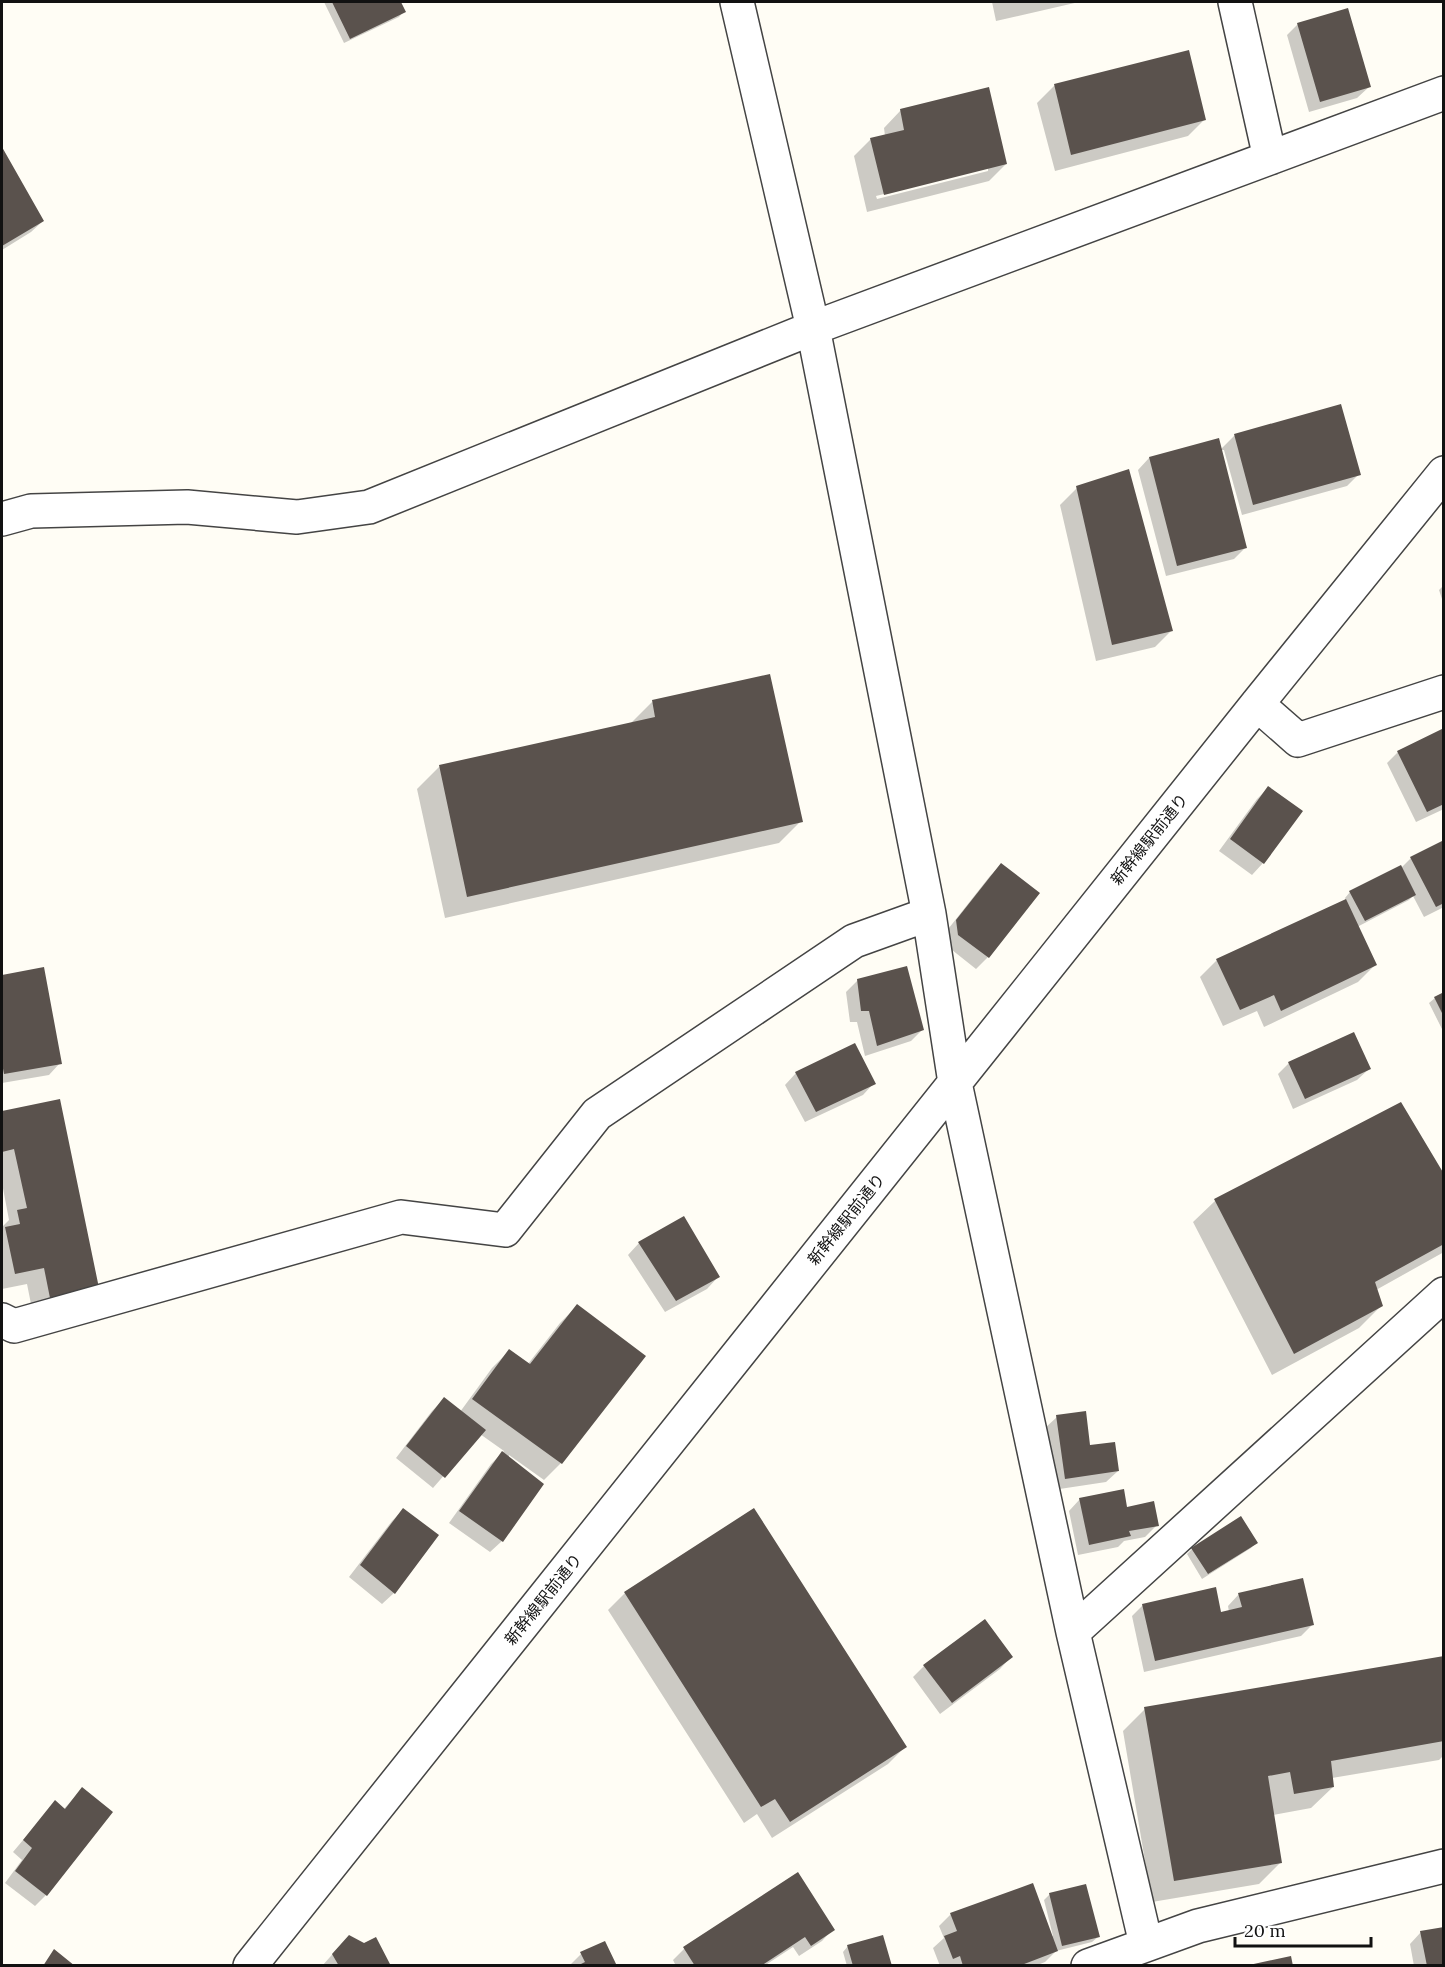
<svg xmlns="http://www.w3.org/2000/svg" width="1445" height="1967" viewBox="0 0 1445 1967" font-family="Lora,'Noto Sans JP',serif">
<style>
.shadow{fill:#0003;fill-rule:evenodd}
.building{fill:#5a524d}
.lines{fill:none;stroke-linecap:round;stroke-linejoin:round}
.minor-casing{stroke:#444;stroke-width:36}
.minor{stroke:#fff;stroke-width:33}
.labels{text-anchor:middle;stroke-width:6;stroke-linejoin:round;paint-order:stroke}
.street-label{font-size:16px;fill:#111;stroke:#fff}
</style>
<rect width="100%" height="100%" fill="#fffdf5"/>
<!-- shadow -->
<path class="shadow" d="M324,2H400L404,11L399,17L344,43Z
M992,2H1079L996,21Z
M1298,24L1369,87L1357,98L1309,112L1287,35Z
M1188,52L1205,119L1188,136L1055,171L1037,103L1054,86Z
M901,110L1006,164L989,181L867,212L854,156L871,139L885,136L884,128ZM988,168V171L877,199L876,196Z
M2,150L43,221L31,232L2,250Z
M1340,406L1359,474L1347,486L1242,515L1224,450H1221L1246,547L1234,559L1166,576L1138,470L1149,458L1218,440L1221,449L1234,436Z
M1077,488L1172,630L1155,647L1096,661L1060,505Z
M1444,585V605L1439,590Z
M652,702L801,821L779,843L445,918L417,789L439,767L630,724Z
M1444,730V809L1416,822L1387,763L1398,752Z
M1268,788L1263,863L1252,875L1219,851L1257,799Z
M1444,841V907L1424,917L1413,896L1409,900L1357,927L1375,965L1358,982L1264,1027L1257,1011L1223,1026L1200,977L1217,960L1346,900L1345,898L1350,892L1401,868L1411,858Z
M1001,865L1037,894L988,957L976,969L947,946L945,933L990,876Z
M43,968L60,1063L49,1075L2,1083V976Z
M858,980L922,1030L911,1041L865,1056L857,1022H850L846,992Z
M1444,993V1031H1443L1429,1003L1435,998Z
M1289,1063L1369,1069L1357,1080L1293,1109L1278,1074Z
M796,1073L874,1083L863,1095L805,1122L785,1085Z
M59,1101L98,1288L33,1314L27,1284L2,1289V1227L9,1220L2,1183V1113Z
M1444,1177V1252L1376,1290L1381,1306L1359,1328L1272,1375L1193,1222L1215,1201Z
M639,1243L718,1277L707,1289L665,1312L628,1255Z
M577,1306L561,1463L544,1480L509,1455L502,1541L490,1552L449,1523L491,1464L504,1451L480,1434L433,1488L396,1458L432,1411L444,1399L460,1412L492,1368L509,1351L528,1364L560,1323Z
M1057,1417L1089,1447L1118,1471L1106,1482L1053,1490L1045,1428Z
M1080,1499L1157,1525L1145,1537L1124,1541L1118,1547L1078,1555L1069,1511Z
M403,1510L394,1593L382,1604L349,1577L392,1521Z
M1256,1542L1251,1548L1202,1579L1187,1554L1192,1549Z
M625,1593L905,1747L888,1764L772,1838L757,1814L744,1823L608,1610Z
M1239,1594L1312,1625L1301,1636L1144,1672L1132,1616L1143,1605L1220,1614L1229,1612L1228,1606Z
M1011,1657L1000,1669L940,1714L913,1677L924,1666Z
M1444,1658V1755L1439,1760L1332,1778L1333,1787L1311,1808L1273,1815L1281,1862L1259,1884L1152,1902L1123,1731L1145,1709Z
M82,1789L46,1895L35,1906L5,1883L22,1860L13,1852L55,1802L63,1810Z
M1050,1894L1098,1937L1092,1942L1056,1951L1045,1962L1035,1966H940L933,1948L944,1938L939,1926L951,1914L1053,1936L1044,1900Z
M833,1929L822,1941L799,1956L793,1947L764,1966H676L673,1960L684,1949Z
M1421,1932L1444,1966H1414L1410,1944Z
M848,1946L890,1966H847L843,1952Z
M338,1948L390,1966H322Z
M581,1954L615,1966H569Z"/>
<!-- building -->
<path class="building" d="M332,2H401L406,12L350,39Z
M1348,8L1371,87L1320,102L1297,23Z
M1189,50L1206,120L1071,155L1054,84Z
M989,87L1007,164L884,195L870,138L904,130L900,109Z
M2,147L44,221L2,246Z
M1341,404L1361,475L1253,505L1234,434Z
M1219,438L1247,548L1177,566L1149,457Z
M1129,469L1173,631L1112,645L1076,486Z
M770,674L803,822L467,897L439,765L655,717L652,700Z
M1444,728V804L1427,812L1397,751Z
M1268,786L1303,811L1264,864L1230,839Z
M1444,840V903L1436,907L1410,857Z
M1001,863L1040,893L989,958L958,935L956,920Z
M1401,865L1416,895L1365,921L1349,891Z
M1346,899L1377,965L1281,1011L1274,995L1240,1010L1216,959Z
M907,966L924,1030L877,1046L869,1011H861L857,979Z
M44,967L62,1064L4,1074L2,1063V975Z
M1444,992V1017L1434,997Z
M1354,1032L1371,1069L1305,1099L1288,1062Z
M855,1043L876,1084L816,1112L795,1072Z
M60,1099L99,1288L50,1298L44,1268L15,1274L5,1227L20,1224L17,1210L27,1208L14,1149L2,1152V1111Z
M1401,1102L1444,1174V1244L1375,1282L1383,1306L1294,1354L1214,1199Z
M684,1216L720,1277L676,1301L638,1242Z
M577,1304L646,1356L562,1464L472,1399L509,1349L530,1364Z
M444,1397L486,1430L445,1478L406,1446Z
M1086,1411L1090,1445L1115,1442L1119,1471L1065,1479L1056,1415Z
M502,1451L544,1484L503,1542L459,1511Z
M1124,1489L1127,1507L1154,1501L1159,1526L1129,1531L1131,1536L1089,1545L1079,1498Z
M403,1508L439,1535L395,1594L360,1565Z
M754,1508L907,1747L790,1822L775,1799L761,1807L624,1592Z
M1241,1516L1258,1543L1208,1574L1191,1548Z
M1303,1578L1314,1625L1155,1661L1142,1604L1216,1587L1221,1612L1242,1607L1238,1593Z
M985,1619L1013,1657L952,1703L923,1665Z
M1444,1656V1741L1331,1761L1334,1787L1294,1794L1290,1772L1268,1776L1282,1863L1174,1881L1144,1707Z
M82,1787L113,1812L47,1896L15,1871L32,1848L23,1840L55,1800L65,1809Z
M798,1872L835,1930L811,1946L805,1937L761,1966H695L683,1947Z
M1033,1883L1058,1951L1019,1966H963L960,1956L953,1959L944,1936L957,1931L950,1913Z
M1086,1884L1100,1937L1062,1946L1049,1893Z
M1444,1927V1966H1427L1420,1931Z
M349,1935L364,1943L376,1937L391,1966H339L332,1954Z
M883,1935L892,1966H853L847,1945Z
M605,1941L617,1966H577L585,1962L580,1952Z
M54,1949L75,1966H43Z
M1291,1956L1293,1966H1249V1965Z"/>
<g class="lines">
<!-- minor casing -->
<g class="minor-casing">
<path id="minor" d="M737,2L813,328L929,914L955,1083L1073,1632L1146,1944
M1235,2L1270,158
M2,519L31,511L187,507L297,517L369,507L813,328L1444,93
M1257,704L1298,740L1444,692
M2,1320L14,1326L401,1217L505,1230L597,1114L854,941L929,914
M1073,1632L1444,1294
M250,1966L1257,704L1444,473
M1088,1966L1198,1926L1444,1866"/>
</g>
<!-- minor -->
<use href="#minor" class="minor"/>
</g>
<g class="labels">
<!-- street labels -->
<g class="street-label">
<text transform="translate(1149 839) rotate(-51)" y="6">新幹線駅前通り</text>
<text transform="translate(846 1219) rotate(-51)" y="6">新幹線駅前通り</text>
<text transform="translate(543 1599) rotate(-51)" y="6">新幹線駅前通り</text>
</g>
</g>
<!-- border -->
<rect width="1445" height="1967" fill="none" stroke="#111111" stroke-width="6"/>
<!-- scale -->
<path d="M1235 1937v9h136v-9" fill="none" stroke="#111111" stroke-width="3"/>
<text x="1244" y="1937" font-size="18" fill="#111111" stroke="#ffffff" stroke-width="4.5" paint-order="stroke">20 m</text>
</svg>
